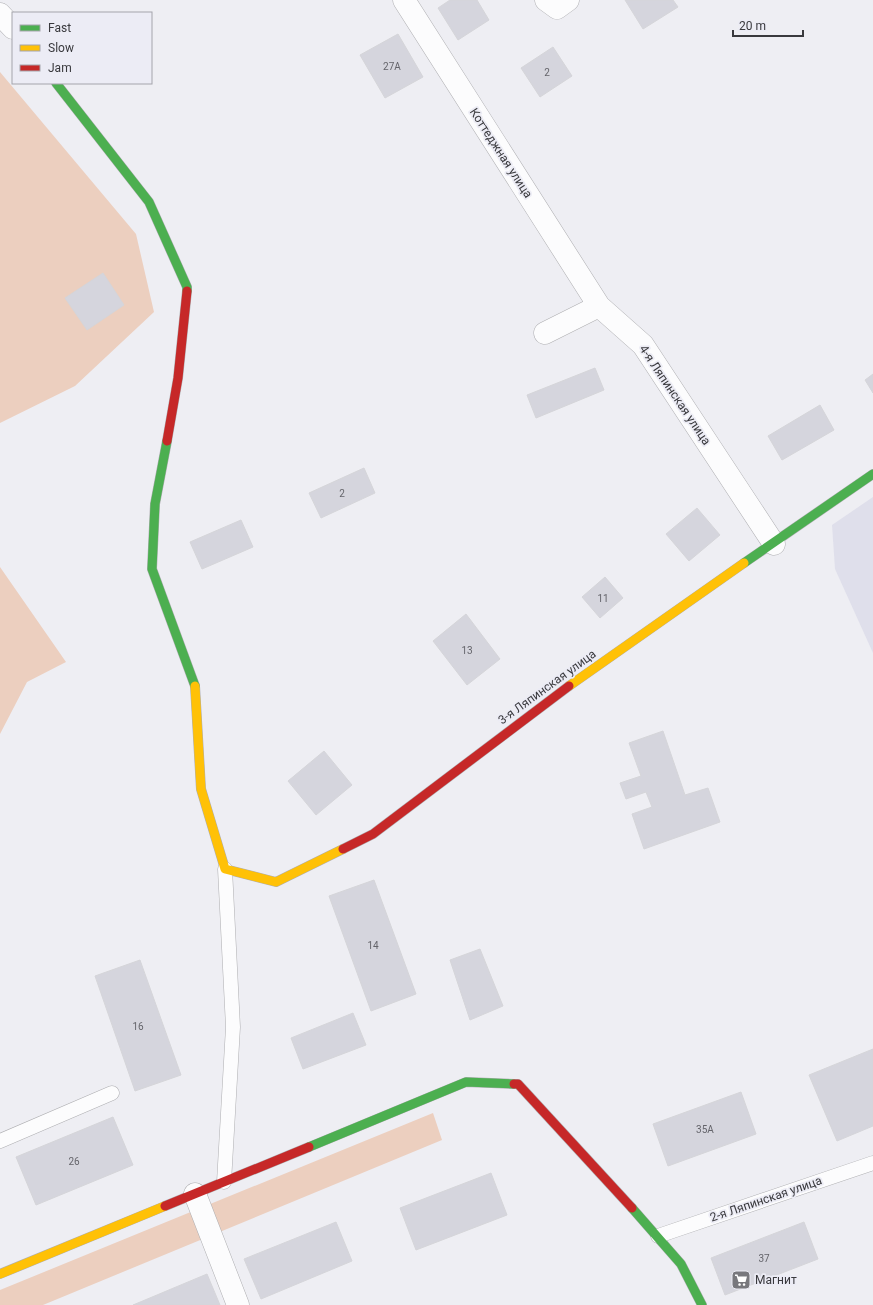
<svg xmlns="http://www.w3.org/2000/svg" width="873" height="1305" viewBox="0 0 873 1305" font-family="Roboto,sans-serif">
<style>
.built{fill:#dfdfeb}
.green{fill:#eccfbf}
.building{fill:#d5d5dd;stroke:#d5d5d9}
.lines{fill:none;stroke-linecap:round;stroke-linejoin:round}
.lane-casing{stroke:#aeaeb1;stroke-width:15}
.street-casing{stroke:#aeaeb1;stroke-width:23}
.fast-casing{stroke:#aeaeb1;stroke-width:10}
.slow-casing{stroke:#aeaeb1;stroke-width:10}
.jam-casing{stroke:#aeaeb1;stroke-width:10}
.lane{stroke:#fcfcfd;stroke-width:14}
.street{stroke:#fcfcfd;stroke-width:22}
.fast{stroke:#4caf50;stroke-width:9}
.slow{stroke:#ffc107;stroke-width:9}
.jam{stroke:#c62828;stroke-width:9}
.labels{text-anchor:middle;stroke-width:3.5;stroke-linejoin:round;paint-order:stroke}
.number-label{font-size:10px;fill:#64646a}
.street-label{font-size:12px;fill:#39393d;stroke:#ececf5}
.poi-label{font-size:12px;fill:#39393d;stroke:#ececf5;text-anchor:start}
</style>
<rect width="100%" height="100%" fill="#eeeef3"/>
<!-- built -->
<path class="built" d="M873,497V653L835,569L832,525Z"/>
<!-- green -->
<path class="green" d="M0,72L136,234L154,312L75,386L0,423Z
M0,567L66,662L27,682L0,734Z
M433,1113L442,1140L43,1305H0V1290Z"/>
<!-- building -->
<path class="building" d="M450,0H477L489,20L458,40L438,8Z
M625,0H673L678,7L643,29Z
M398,34L423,77L385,98L360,55Z
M553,47L572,76L540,97L521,68Z
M103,273L124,305L87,330L65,298Z
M595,368L604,390L536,418L527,395Z
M873,374V393L865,380Z
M820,405L834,430L782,460L768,436Z
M364,468L375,493L321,518L309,493Z
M697,508L720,535L689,561L666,534Z
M241,520L253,547L202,569L190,542Z
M605,577L623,598L600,618L582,597Z
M466,614L500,659L467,685L433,641Z
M663,731L685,795L708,788L720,822L644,849L632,814L652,807L646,792L626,799L620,783L641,776L629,743Z
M324,751L352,785L316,815L288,781Z
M374,880L416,994L371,1011L329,896Z
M480,949L503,1006L470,1020L450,960Z
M140,960L181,1075L135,1091L95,976Z
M353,1013L366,1045L303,1069L291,1038Z
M873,1049V1126L837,1141L809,1075Z
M741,1092L756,1134L668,1166L653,1124Z
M113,1117L133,1165L36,1205L16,1157Z
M491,1173L507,1215L416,1250L400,1208Z
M336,1222L352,1261L261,1299L244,1259Z
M804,1222L818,1259L725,1295L711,1258Z
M207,1274L220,1305H133Z"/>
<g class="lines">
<!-- lane casing -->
<g class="lane-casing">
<path id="lane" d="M0,1141L112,1093
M224,1182L233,1027L225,869
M658,1236L873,1163"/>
</g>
<!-- street casing -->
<g class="street-casing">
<path id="street" d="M404,0L599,306
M546,0L557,8L568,0
M0,14L13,28
M545,333L599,306L643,345L774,544
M195,1194L238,1305"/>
</g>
<!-- fast casing -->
<g class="fast-casing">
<path id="fast" d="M56,83L149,202L187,287V291
M167,441L155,504L152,569L195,686
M744,563L873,474
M309,1147L466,1082L514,1084
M632,1208L681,1264L702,1305"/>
</g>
<!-- slow casing -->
<g class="slow-casing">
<path id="slow" d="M195,686L201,789L225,869L276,882L343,849
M569,686L744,563
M0,1274L165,1206"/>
</g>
<!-- jam casing -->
<g class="jam-casing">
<path id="jam" d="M167,441L178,378L187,291
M343,849L373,834L569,686
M514,1084H518L632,1208
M165,1206L309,1147"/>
</g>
<!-- lane -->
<use href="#lane" class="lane"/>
<!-- street -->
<use href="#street" class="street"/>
<!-- fast -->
<use href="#fast" class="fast"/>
<!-- slow -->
<use href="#slow" class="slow"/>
<!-- jam -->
<use href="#jam" class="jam"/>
</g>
<!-- icons -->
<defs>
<g id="supermarket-square" transform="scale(1)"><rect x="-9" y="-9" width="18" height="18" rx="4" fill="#78787d" stroke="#ececf5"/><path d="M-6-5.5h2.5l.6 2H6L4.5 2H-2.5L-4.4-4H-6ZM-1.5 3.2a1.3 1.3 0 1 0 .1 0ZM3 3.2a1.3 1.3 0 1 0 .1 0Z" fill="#fff"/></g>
</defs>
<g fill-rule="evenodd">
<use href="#supermarket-square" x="741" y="1280"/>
</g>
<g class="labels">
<!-- number labels -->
<g class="number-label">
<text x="392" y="70">27А</text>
<text x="547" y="76">2</text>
<text x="342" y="497">2</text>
<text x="603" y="602">11</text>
<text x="467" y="654">13</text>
<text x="373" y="949">14</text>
<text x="138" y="1030">16</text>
<text x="705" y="1133">35А</text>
<text x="74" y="1165">26</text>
<text x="764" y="1262">37</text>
</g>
<!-- street labels -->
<g class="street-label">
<text transform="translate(501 153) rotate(57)" y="4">Коттеджная улица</text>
<text transform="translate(675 395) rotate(56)" y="4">4-я Ляпинская улица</text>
<text transform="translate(547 687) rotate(-36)" y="4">3-я Ляпинская улица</text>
<text transform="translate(766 1199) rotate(-19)" y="4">2-я Ляпинская улица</text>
</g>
<!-- poi labels -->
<g class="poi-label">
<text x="755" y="1284">Магнит</text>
</g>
</g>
<!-- legend -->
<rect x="12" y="12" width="140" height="72" fill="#ececf5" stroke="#a4a4ab"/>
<rect x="20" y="25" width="20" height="6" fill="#4caf50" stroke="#a4a4ab"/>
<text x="48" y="32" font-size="12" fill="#39393d">Fast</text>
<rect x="20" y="45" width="20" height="6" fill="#ffc107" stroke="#a4a4ab"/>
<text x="48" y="52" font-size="12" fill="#39393d">Slow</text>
<rect x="20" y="65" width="20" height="6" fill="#c62828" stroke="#a4a4ab"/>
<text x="48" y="72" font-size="12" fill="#39393d">Jam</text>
<!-- scale -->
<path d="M733 30v6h70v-6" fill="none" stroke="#39393d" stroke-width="2"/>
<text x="739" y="30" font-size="12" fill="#39393d" stroke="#ececf5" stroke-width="3" paint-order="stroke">20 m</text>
</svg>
